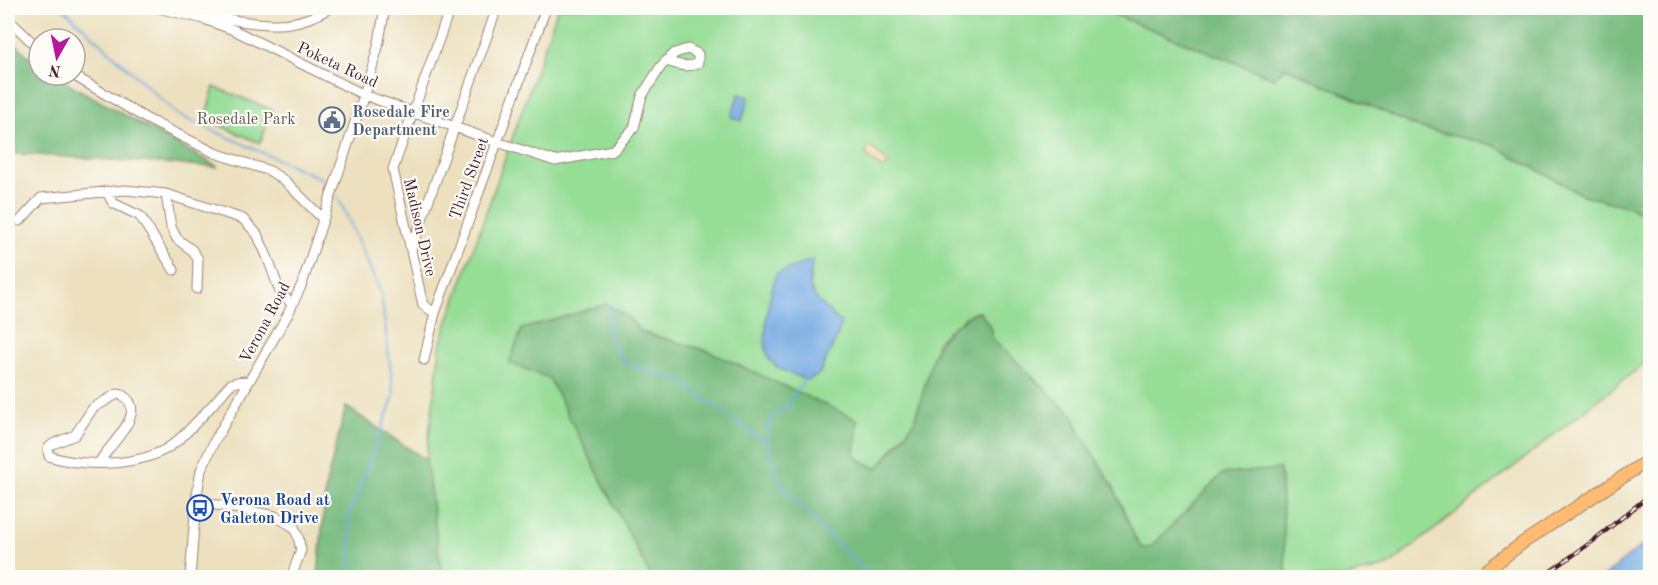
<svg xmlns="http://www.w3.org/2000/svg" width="1658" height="585" viewBox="0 0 1658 585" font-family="'Old Standard TT',serif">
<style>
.green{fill:#96dd96;stroke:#707e60;stroke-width:1.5}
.forest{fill:#78bc7f;stroke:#616e55;stroke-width:1.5}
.sand{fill:#eeda9e;stroke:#9c7c64;stroke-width:1.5}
.water{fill:#74abe3;stroke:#5f6587;stroke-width:1.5}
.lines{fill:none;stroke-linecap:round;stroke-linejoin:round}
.stream{stroke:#74abe3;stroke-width:2}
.minor-casing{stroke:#9b8074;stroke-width:11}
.major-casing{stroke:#9b8074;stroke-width:14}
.minor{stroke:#fff;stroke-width:9}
.major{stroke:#febb71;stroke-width:12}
.rail-casing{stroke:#4a1f2b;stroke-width:4.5}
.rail{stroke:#fdfcf7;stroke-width:2;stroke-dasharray:7;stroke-linecap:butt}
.labels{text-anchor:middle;stroke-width:4.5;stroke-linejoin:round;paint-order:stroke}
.street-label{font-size:16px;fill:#4a1f2b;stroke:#fdfcf7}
.service-label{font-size:16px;font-weight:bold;fill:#4e5e75;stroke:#fdfcf7;text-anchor:start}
.park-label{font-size:16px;fill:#61584b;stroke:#fdfcf7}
.transit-label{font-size:16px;font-weight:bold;fill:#164399;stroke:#fdfcf7;text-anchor:start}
</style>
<rect width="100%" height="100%" fill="#fdfcf7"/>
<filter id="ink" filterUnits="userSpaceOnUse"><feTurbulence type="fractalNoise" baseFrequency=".0167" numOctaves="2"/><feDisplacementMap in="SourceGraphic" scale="12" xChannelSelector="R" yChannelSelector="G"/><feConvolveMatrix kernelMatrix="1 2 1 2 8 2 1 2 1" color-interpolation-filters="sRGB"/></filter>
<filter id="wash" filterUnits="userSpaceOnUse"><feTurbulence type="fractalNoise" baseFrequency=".008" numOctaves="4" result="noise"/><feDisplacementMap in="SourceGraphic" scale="24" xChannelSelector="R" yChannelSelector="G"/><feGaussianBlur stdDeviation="1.35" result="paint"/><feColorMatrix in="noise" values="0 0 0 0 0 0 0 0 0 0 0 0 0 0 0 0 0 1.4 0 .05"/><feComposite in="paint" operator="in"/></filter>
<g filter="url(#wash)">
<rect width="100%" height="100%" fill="#ece0be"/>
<!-- green -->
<path class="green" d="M558,8H1098L1274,78L1285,67L1417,127L1493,145L1582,195L1630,207L1650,216V359L1388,566L1344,577H1291L1286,574L1280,469L1222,475L1150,548H1141L1135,538L1114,488L1081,434L1072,415L992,338V329L979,312L968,315L938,341L914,422L877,469L855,457L708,351L641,332L626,315L549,378L651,577H442L426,460L441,341Z
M214,87L273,110L260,143L205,119Z"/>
<!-- forest -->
<path class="forest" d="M1098,8H1650V216L1630,207L1583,195L1493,145L1417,127L1285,67L1274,78Z
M8,36L39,67V75H53L218,167L8,153Z
M606,304L626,315L641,332L708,351L858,420L855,457L877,469C887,457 908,434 914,421C930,386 925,338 964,320C970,316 971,312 980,312L992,329V338L1072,415L1081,434L1114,488L1135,538L1142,548H1150L1222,474L1280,469L1286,573L1291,577H651L549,378L509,363L522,329Z
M346,407L426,460L442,577H318L326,484Z"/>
<!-- sand -->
<path class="sand" d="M870,147C872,148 888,162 889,164L884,169C879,168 869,158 866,154L867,149Z"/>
<!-- water -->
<path class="water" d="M739,94L749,97L742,121L731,117Z
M813,260C812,267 809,277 810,285C812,300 832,312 841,323L837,337L820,372L817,376L807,380C795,375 778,371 770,360C759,346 770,289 777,273Z
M1650,539V577H1603Z"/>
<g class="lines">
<!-- stream -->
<path class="stream" d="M63,8L178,115L322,179L329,188
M335,195L341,203L381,293L394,396L349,516L352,578
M611,304L609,334L624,362L680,381L767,443L780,483L828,535L873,578
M767,442L769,433L767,424L774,416L785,409L805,379"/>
</g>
</g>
<g filter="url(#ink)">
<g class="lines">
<!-- minor casing -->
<g class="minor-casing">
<path id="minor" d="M158,8L204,19L234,30L364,95L497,142L555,161L613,150L634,128L642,96L661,66L675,53L688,49L698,54V63C689,69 675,64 666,61
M208,18C218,16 230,19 240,21C276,26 298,27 330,8
M8,19L39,49
M73,75L147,119L215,153L270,171L285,181L323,219
M106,191L113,203L140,216L174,270
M166,194L171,227L177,239L192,250L198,259L197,289
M20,221L41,198L125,190L166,194L243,219L257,234L267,256L280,292L292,304
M411,250L497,8
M435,313L423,305L393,169L450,8
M424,360L435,313L546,8
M99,463C106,447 151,412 122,395L117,394L93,408L75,435L53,444L48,448L49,456C85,468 148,467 177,441C191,429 203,415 216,401C221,396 225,389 231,384C237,381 243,381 249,381
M196,501L275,516L294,527L298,537L301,550L291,578
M190,578L196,501L201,470L214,442L288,314L302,284L364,95L378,47L385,8"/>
</g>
<!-- major casing -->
<g class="major-casing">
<path id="major" d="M1476,578L1524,542L1650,459"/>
</g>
<!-- minor -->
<use href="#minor" class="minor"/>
<!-- major -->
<use href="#major" class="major"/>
<!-- rail casing -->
<g class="rail-casing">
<path id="rail" d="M1541,578L1593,541L1650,495"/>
</g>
<!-- rail -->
<use href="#rail" class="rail"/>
</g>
</g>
<!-- icons -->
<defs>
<g id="civic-ring" transform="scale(1.35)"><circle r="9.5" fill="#fdfcf7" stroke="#5c6f8a" stroke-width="1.5"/><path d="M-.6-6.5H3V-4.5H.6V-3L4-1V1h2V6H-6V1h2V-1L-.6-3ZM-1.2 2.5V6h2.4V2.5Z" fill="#5c6f8a"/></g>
<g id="bus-ring" transform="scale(1.35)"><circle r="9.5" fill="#fdfcf7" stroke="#1a4fb4" stroke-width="1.5"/><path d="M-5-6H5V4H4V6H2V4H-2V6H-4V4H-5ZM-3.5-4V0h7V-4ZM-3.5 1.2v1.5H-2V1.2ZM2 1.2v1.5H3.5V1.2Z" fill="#1a4fb4"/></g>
</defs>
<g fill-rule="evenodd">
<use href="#civic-ring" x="332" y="120"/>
<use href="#bus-ring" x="200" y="508"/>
</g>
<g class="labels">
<!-- street labels -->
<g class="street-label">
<text transform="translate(338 64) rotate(25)" y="6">Poketa Road</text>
<text transform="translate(468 178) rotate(-70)" y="6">Third Street</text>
<text transform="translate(421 227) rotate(77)" y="6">Madison Drive</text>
<text transform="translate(264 322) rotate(-62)" y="6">Verona Road</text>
</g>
<!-- service labels -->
<g class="service-label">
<text x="352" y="117">Rosedale Fire<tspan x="352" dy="18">Department</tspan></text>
</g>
<!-- park labels -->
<g class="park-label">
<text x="246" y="124">Rosedale Park</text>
</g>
<!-- transit labels -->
<g class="transit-label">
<text x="220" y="505">Verona Road at<tspan x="220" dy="18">Galeton Drive</tspan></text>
</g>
</g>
<!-- margin -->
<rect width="1658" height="585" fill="none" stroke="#fdfcf7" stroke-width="30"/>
<!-- north arrow -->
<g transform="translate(57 57) rotate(189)"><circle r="28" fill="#fdfcf7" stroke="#b5a4a5" stroke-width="1.5"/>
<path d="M0-4.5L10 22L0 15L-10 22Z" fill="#b5179e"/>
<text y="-9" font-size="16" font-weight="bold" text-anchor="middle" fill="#4a1f2b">N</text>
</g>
</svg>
